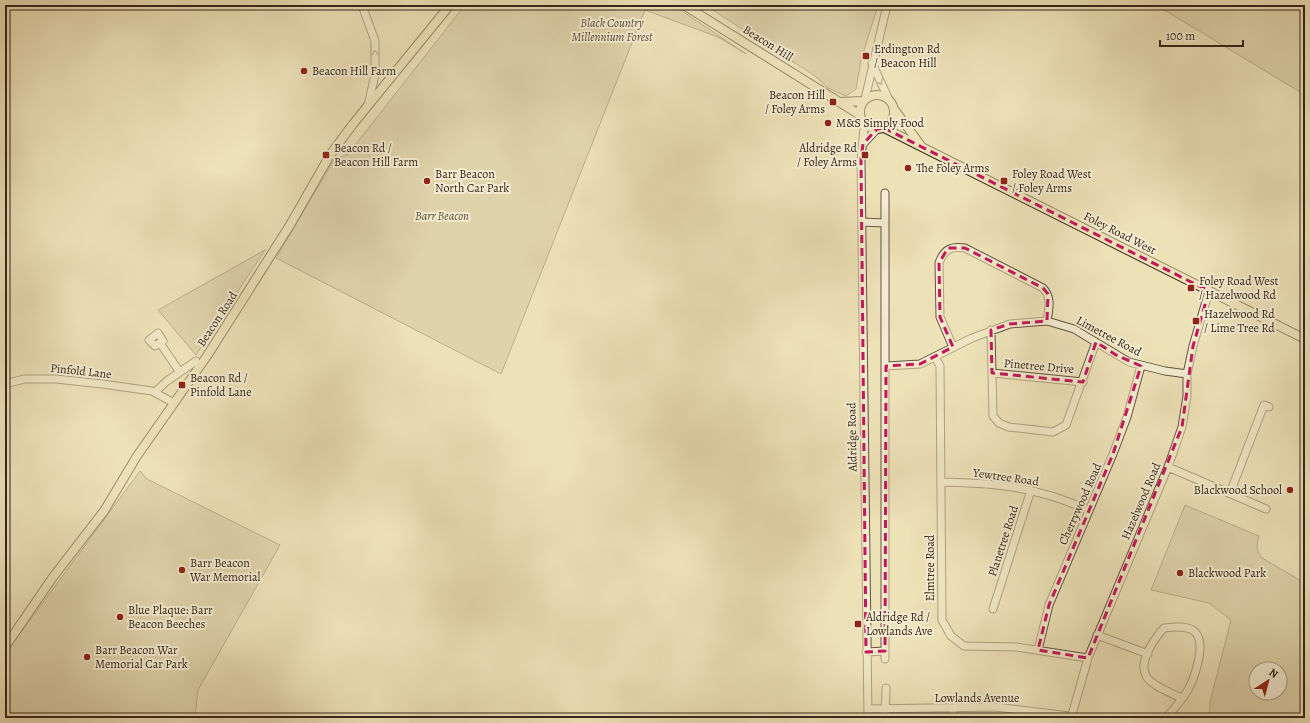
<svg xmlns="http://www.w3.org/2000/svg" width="1310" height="723" viewBox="0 0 1310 723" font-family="Alegreya,serif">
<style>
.green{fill:#cec19d;stroke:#82735b;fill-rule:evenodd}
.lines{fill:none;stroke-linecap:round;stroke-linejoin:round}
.minor-casing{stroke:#645441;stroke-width:9}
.major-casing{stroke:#362519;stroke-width:10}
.minor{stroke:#f3ecd1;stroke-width:7}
.major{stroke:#ede1b8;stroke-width:8}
.oneway{stroke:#948875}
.marked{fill:none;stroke:#c2185b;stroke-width:3;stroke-dasharray:8 5;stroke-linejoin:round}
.poi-dot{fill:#8f2418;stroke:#f3ecd1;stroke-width:1.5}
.labels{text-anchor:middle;stroke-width:4;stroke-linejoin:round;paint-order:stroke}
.park-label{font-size:12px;font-style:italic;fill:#5c4c3a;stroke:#f3ecd1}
.street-label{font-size:12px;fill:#362519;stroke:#f3ecd1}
.poi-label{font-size:12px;fill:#362519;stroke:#f3ecd1;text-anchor:start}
</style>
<rect width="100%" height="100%" fill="#ede1b8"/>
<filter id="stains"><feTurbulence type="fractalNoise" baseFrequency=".005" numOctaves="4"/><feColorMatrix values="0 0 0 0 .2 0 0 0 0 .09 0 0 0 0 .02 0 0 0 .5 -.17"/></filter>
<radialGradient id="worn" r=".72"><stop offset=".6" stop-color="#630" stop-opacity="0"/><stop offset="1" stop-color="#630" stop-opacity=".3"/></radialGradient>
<!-- green -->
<path class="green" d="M465,5H673L746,54L718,37L645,10L501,374L276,258L334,160L348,154Z
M705,5H878L861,60L856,89L846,96L828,88L815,76Z
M1156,5H1305V95Z
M265,250L196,355L158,310Z
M140,471L147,479L280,545L198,690L195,718H5V654Z
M1185,505L1259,536C1256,545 1256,551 1262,558L1305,583V718H1209L1210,702L1231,620L1209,603L1151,590ZM1256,669H1280V693H1256Z"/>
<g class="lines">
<!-- minor casing -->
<g class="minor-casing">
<path id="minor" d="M362,5L375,41V75L368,105
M872,63L889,100
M865,99L887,5
M862,120L864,128L861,160L868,718
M863,144L877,129
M885,193V659
M862,222L884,223
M991,330L993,416L999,423L1009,427L1053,432L1066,425L1096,342
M160,343L155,346L149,340L158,333L163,341L160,343L179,371
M953,347L940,317L939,263C944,249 951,246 965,248L1043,288C1052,298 1049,308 1047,321
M935,357L940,366L942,620L951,636L964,646L1016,647L1088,658
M886,366L920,364L972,338L1010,324L1047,321L1074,329L1129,362L1165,371L1187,374
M992,373L1083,382
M5,384L24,379H56L102,384L152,391L174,403
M155,392L167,381L196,361
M1168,467L1266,509
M941,482C996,483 1038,487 1088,510
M1230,493L1264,405L1269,407
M993,609L1031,490
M1097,635L1148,654
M1038,650L1049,605L1113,454L1127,417L1141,366
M866,652L885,651
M868,709L996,707L1086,718
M1072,715L1088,658L1168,467L1182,427L1187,396V374L1193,346L1209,291
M885,718L886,688
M953,718V708
M1166,718C1174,709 1185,697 1190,686C1196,673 1206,643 1195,632C1188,625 1173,627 1164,628C1154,639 1135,665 1149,680C1157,688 1172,693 1181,698"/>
</g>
<!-- major casing -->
<g class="major-casing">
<path id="major" d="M684,5L860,115
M860 112a17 17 0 1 1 34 0a17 17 0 1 1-34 0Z
M840,102L863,101
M894,109L922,147
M884,128L1305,339
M5,647L53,577L104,511L137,456L207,356L290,225L330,155L353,124L450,5"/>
</g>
<!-- minor -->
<use href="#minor" class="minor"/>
<!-- major -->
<use href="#major" class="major"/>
</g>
<!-- one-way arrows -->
<defs><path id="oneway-chevron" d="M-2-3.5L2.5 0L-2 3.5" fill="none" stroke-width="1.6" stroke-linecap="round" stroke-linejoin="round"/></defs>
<g class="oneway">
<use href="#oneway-chevron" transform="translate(375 53) rotate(-91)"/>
<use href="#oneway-chevron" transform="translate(880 82) rotate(64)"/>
</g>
<!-- marked area -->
<path d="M0 0H1310V723H0ZM884,128L1209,291L1193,346L1182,427L1088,658L1038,650L1049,605L1113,454L1141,366L1116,355L1096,342L1083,382L992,373L991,330L1010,324L1047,321L1048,294L1043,288L965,248H948L939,263L940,317L953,347L920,364L886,366L885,651L866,652L861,160L863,144L877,129Z" fill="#ede1b8" fill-opacity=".55" fill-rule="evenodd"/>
<path class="marked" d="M884,128L1209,291L1193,346L1182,427L1088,658L1038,650L1049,605L1113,454L1141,366L1116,355L1096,342L1083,382L992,373L991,330L1010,324L1047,321L1048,294L1043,288L965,248H948L939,263L940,317L953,347L920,364L886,366L885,651L866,652L861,160L863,144L877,129Z"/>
<!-- markers -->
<g class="poi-dot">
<rect x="862" y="52" width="8" height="8" rx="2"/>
<circle cx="304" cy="71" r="4"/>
<rect x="829" y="98" width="8" height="8" rx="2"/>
<circle cx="828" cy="123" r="4"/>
<rect x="322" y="151" width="8" height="8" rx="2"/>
<rect x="861" y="151" width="8" height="8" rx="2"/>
<circle cx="908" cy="168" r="4"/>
<circle cx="427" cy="181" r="4"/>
<rect x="1000" y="177" width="8" height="8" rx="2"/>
<rect x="1187" y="284" width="8" height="8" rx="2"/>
<rect x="1192" y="317" width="8" height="8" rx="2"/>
<rect x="178" y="381" width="8" height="8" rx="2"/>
<circle cx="1290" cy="490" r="4"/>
<circle cx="182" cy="570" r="4"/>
<circle cx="1180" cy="573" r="4"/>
<circle cx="120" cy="617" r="4"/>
<rect x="854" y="620" width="8" height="8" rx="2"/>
<circle cx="87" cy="657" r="4"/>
</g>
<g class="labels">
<!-- park labels -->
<g class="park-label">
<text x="612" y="27">Black Country<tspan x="612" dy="14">Millennium Forest</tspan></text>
<text x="442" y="220">Barr Beacon</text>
</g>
<!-- street labels -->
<g class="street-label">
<text transform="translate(768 43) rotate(32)" y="4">Beacon Hill</text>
<text transform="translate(1120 233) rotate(27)" y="4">Foley Road West</text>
<text transform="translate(217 319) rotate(-57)" y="4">Beacon Road</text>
<text transform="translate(1109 336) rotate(28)" y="4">Limetree Road</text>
<text transform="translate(1039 366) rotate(5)" y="4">Pinetree Drive</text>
<text transform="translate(81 371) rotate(6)" y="4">Pinfold Lane</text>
<text transform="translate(852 437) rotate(-91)" y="4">Aldridge Road</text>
<text transform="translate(1006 477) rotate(8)" y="4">Yewtree Road</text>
<text transform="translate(1141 501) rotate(-67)" y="4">Hazelwood Road</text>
<text transform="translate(1080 504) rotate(-66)" y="4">Cherrywood Road</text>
<text transform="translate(1003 541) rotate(-72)" y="4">Planetree Road</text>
<text transform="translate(930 568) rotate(-90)" y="4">Elmtree Road</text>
<text x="977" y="702">Lowlands Avenue</text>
</g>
<!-- poi labels -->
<g class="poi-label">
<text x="874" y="53">Erdington Rd<tspan x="874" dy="14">/ Beacon Hill</tspan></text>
<text x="312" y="75">Beacon Hill Farm</text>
<text x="825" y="99" text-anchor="end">Beacon Hill<tspan x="825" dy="14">/ Foley Arms</tspan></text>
<text x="836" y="127">M&amp;S Simply Food</text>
<text x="334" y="152">Beacon Rd /<tspan x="334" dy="14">Beacon Hill Farm</tspan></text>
<text x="857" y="152" text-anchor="end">Aldridge Rd<tspan x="857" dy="14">/ Foley Arms</tspan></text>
<text x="916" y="172">The Foley Arms</text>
<text x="435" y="178">Barr Beacon<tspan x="435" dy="14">North Car Park</tspan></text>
<text x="1012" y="178">Foley Road West<tspan x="1012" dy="14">/ Foley Arms</tspan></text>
<text x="1199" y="285">Foley Road West<tspan x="1199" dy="14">/ Hazelwood Rd</tspan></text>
<text x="1204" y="318">Hazelwood Rd<tspan x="1204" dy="14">/ Lime Tree Rd</tspan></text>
<text x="190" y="382">Beacon Rd /<tspan x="190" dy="14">Pinfold Lane</tspan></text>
<text x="1282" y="494" text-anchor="end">Blackwood School</text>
<text x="190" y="567">Barr Beacon<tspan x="190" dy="14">War Memorial</tspan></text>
<text x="1188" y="577">Blackwood Park</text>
<text x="128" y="614">Blue Plaque: Barr<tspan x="128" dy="14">Beacon Beeches</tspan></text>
<text x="866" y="621">Aldridge Rd /<tspan x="866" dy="14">Lowlands Ave</tspan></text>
<text x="95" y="654">Barr Beacon War<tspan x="95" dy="14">Memorial Car Park</tspan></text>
</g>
</g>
<!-- margin -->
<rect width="1310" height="723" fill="none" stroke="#ede1b8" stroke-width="20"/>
<rect x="6" y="6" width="1298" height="711" fill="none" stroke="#362519" stroke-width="2"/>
<rect x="10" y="10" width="1290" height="703" fill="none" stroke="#362519"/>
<!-- north arrow -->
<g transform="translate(1268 681) rotate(36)"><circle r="19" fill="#f3ecd1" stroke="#a79c87"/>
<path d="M0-3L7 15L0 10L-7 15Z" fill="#8f2418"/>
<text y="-6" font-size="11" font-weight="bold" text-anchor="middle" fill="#362519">N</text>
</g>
<!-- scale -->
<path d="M1160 40v6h83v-6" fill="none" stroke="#362519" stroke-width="2"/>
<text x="1166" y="40" font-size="12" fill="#362519" stroke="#f3ecd1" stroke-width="3" paint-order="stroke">100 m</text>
<rect width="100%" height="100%" filter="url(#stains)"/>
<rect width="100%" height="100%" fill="url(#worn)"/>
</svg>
